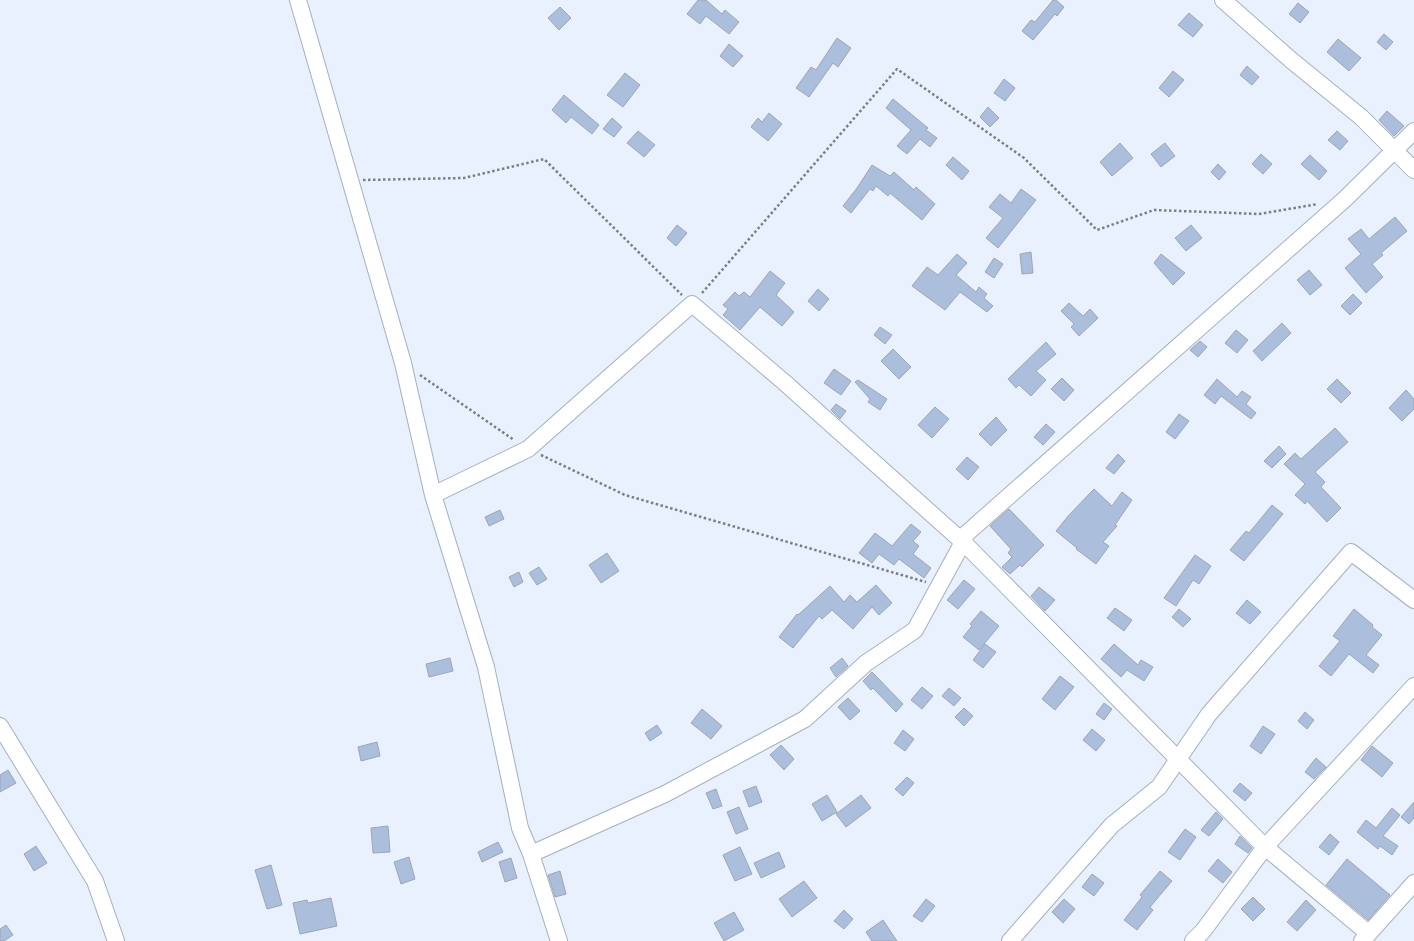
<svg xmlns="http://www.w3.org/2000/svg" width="1414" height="941" viewBox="0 0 1414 941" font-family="Roboto,sans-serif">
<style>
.building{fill:#abbedc;stroke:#9da6b5}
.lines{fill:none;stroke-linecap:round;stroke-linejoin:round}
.minor-casing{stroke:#a5afbe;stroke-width:18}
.path{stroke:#797f88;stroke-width:2.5;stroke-dasharray:2.5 2.5;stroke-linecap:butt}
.minor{stroke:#fff;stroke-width:16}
</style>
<rect width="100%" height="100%" fill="#e9f1fe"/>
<!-- building -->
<path class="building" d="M698,0H706L722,14L725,10L739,22L729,34L706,16L700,24L687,14Z
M1053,0H1056L1064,7L1057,16L1055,14L1033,40L1022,31L1031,20L1035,22Z
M1298,3L1309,12L1300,23L1289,14Z
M560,7L571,18L559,30L548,18Z
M1189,13L1203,25L1193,37L1178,25Z
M1384,34L1393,42L1386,50L1377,42Z
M837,38L851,48L838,67L833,63L809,97L796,88L811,67L816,70Z
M1338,39L1361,58L1349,71L1327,52Z
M729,44L743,56L733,67L720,56Z
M1247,66L1259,77L1252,85L1240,75Z
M1173,71L1184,80L1169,97L1159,88Z
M625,73L640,85L623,107L607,95Z
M1004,79L1015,88L1005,101L994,93Z
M564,95L599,125L592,134L571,117L566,123L552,110Z
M893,99L928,128L926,130L937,138L930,147L920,139L907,154L897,146L911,130L886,108Z
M988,107L999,118L990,127L980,117Z
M1387,111L1404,126L1394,136L1379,120Z
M769,113L782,124L768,141L751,127L758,118L762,122Z
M612,118L622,127L614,137L603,129Z
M638,131L655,145L644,157L627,143Z
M1337,131L1348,141L1340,150L1328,140Z
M1120,143L1133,158L1112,176L1100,162Z
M1165,143L1175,156L1161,167L1151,154Z
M1261,154L1272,164L1263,174L1252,164Z
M1310,155L1327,171L1319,180L1301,164Z
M953,157L969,171L962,180L946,165Z
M1218,164L1226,172L1219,180L1211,172Z
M872,165L890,176L894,172L914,190L916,187L935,204L922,220L890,193L888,196L876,186L873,191L870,189L851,213L843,206L857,188Z
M1021,189L1036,200L998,248L986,238L1003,218L989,207L1000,194L1011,203Z
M1395,217L1407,231L1381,253L1383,255L1372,264L1383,277L1366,293L1345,268L1361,254L1348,239L1361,229L1369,239Z
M677,225L687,233L676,246L667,238Z
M1191,225L1202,238L1186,251L1175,238Z
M1031,252L1033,273L1022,274L1020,254Z
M957,254L967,263L956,275L976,292L979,287L987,294L984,298L993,306L987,312L960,292L945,310L912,286L927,267L938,275Z
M1161,254L1185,273L1173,285L1154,263Z
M994,258L1003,264L994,278L985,272Z
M1309,270L1322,285L1310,295L1297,280Z
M770,271L785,283L776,295L794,312L782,326L760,307L740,330L723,315L728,309L723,305L735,292L739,296L744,292L750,297Z
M818,289L829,299L819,311L808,301Z
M1353,294L1362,303L1350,315L1341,306Z
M1069,303L1083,316L1090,309L1098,318L1079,336L1071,327L1074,324L1061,311Z
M1282,323L1291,333L1262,361L1253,351Z
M880,327L892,335L885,344L874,335Z
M1236,330L1248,340L1237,353L1225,343Z
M1200,341L1207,347L1198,357L1190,350Z
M1046,342L1056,354L1036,371L1046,380L1031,396L1019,385L1016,388L1008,379Z
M893,349L911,367L899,379L881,361Z
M834,369L851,381L841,395L824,383Z
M1062,378L1074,390L1064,401L1051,389Z
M1217,379L1237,397L1242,391L1251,397L1246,404L1256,413L1251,419L1221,396L1215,404L1204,395Z
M1337,379L1351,393L1341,403L1327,389Z
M858,380L887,399L880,410L868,402L870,399L855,382Z
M1406,390L1414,399V409L1402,421L1389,408Z
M836,404L846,411L840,419L831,410Z
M935,407L949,419L932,438L918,425Z
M1179,414L1189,421L1175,439L1166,432Z
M996,417L1007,430L991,446L979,434Z
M1046,424L1055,432L1043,445L1034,437Z
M1335,428L1348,442L1315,472L1325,482L1321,487L1341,508L1327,522L1307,501L1305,504L1295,495L1305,484L1284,464L1295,453L1301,459Z
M1279,446L1286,454L1272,468L1264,461Z
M1118,454L1125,461L1114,474L1106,468Z
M967,457L979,467L968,480L956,469Z
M1094,489L1112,506L1122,492L1132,500L1115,525L1117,526L1103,542L1109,546L1096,564L1076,549L1077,548L1056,531L1069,515Z
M1272,505L1283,514L1244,561L1230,550L1246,531L1249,533Z
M1009,509L1044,545L1022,567L1020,565L1010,574L1002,567L1012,557L1008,553L1011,549L990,526Z
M500,510L504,519L489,526L485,517Z
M911,524L921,532L913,541L919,546L913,554L931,568L924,578L899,559L894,565L879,554L872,563L859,553L875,533L892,546Z
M607,553L619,571L601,583L589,565Z
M1195,555L1211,566L1199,584L1193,580L1176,606L1164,598Z
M539,567L547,579L537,585L529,573Z
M519,572L523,582L514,587L509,577Z
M964,580L975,589L958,609L947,600Z
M876,585L892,603L879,615L872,607L853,629L832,610L822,619L819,616L793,648L779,637L797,614L798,615L830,586L844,602L850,595L857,602Z
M1039,587L1055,600L1045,611L1031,596Z
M1247,600L1261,612L1250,624L1236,613Z
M1115,608L1132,620L1124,631L1107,618Z
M1179,609L1191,619L1183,627L1172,617Z
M1354,609L1373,625L1372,627L1382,635L1366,655L1379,665L1373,673L1349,654L1331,676L1319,666L1340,641L1333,636Z
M981,611L999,626L979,650L963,637L972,626L970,624Z
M985,644L996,652L983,668L973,660Z
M1114,644L1138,665L1141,660L1153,667L1144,681L1127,670L1121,677L1101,659Z
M450,658L453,671L429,677L426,664Z
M842,658L848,666L836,677L830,668Z
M872,672L903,704L896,712L873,688L871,690L863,681Z
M1060,676L1074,687L1055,710L1042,699Z
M922,687L933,696L922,709L911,700Z
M949,688L961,698L954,706L942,696Z
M848,698L860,711L850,720L838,707Z
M1104,703L1112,709L1104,720L1096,714Z
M964,708L973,716L964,726L955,717Z
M702,709L722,726L711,739L691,723Z
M1305,712L1314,720L1307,729L1298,721Z
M657,725L662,733L650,741L645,733Z
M1263,726L1275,734L1261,754L1250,746Z
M1092,729L1105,740L1096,751L1083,740Z
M903,730L914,739L905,751L894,743Z
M377,742L380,756L361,761L358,747Z
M781,745L794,759L784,770L770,755Z
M1372,746L1393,763L1382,777L1361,760Z
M1316,758L1326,767L1314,779L1305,772Z
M8,770L16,783L0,792V775Z
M907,777L914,783L903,796L895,789Z
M1240,783L1252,793L1245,801L1233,791Z
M756,786L762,802L749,807L743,791Z
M716,789L722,806L713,809L706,793Z
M827,795L837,812L822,821L812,804Z
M861,795L871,808L846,827L836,814Z
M1414,802V818L1409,824L1401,817Z
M739,807L748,829L736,834L727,812Z
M1392,808L1400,815L1383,836L1398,846L1392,855L1380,846L1378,849L1357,832L1366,820L1376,828Z
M1216,812L1223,819L1209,836L1201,830Z
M388,826L390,852L373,853L371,828Z
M1185,829L1196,837L1180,860L1168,852Z
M1330,834L1339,842L1329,855L1319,847Z
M1240,836L1252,848L1248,853L1235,844Z
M498,842L503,852L482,862L478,852Z
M36,846L47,863L34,871L24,854Z
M740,847L752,874L735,881L723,855Z
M779,852L785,867L761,878L754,863Z
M409,857L415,879L401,884L394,862Z
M511,858L517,878L505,882L499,862Z
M1218,859L1232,872L1223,883L1208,871Z
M1347,859L1390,895L1368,920L1326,885Z
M271,865L282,905L267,909L255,870Z
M560,871L566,894L555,897L548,875Z
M1160,871L1172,881L1150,907L1153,910L1137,930L1124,920L1142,897L1140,895Z
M1092,874L1104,883L1094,896L1082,887Z
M804,881L817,898L792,917L779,899Z
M1253,897L1265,909L1253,921L1241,909Z
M331,898L337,926L300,934L293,903L307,900L308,903Z
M926,899L935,906L922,922L913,916Z
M1064,899L1075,909L1063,923L1052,912Z
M1306,900L1316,910L1297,931L1287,922Z
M844,910L853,919L844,929L834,921Z
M734,912L744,930L724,941L714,923Z
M883,920L897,941H872L866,932Z
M6,925L13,935L4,941H0V929Z"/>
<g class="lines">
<!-- minor casing -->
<g class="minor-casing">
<path id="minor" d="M298,0L403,363L433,495L486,667L520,828L531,854L559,941
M1223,0L1291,60L1361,117L1414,170
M433,495L528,449L692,304L784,382L963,542L1265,847L1368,933
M0,726L95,881L116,941
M531,854L665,794L805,719L866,663L915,630L963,542L966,534L1345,199L1414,131
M1010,941L1112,825L1159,787L1209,714L1351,552L1414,600
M1193,941L1203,931L1265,847L1414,686
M1362,941L1414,883"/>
</g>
<!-- path -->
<path class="path" d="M363,180L464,178L544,159L682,295
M702,293L897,69L1024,158L1097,230L1154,210L1259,214L1318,204
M420,375L514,440
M541,455L625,495L926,582"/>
<!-- minor -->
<use href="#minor" class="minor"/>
</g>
</svg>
